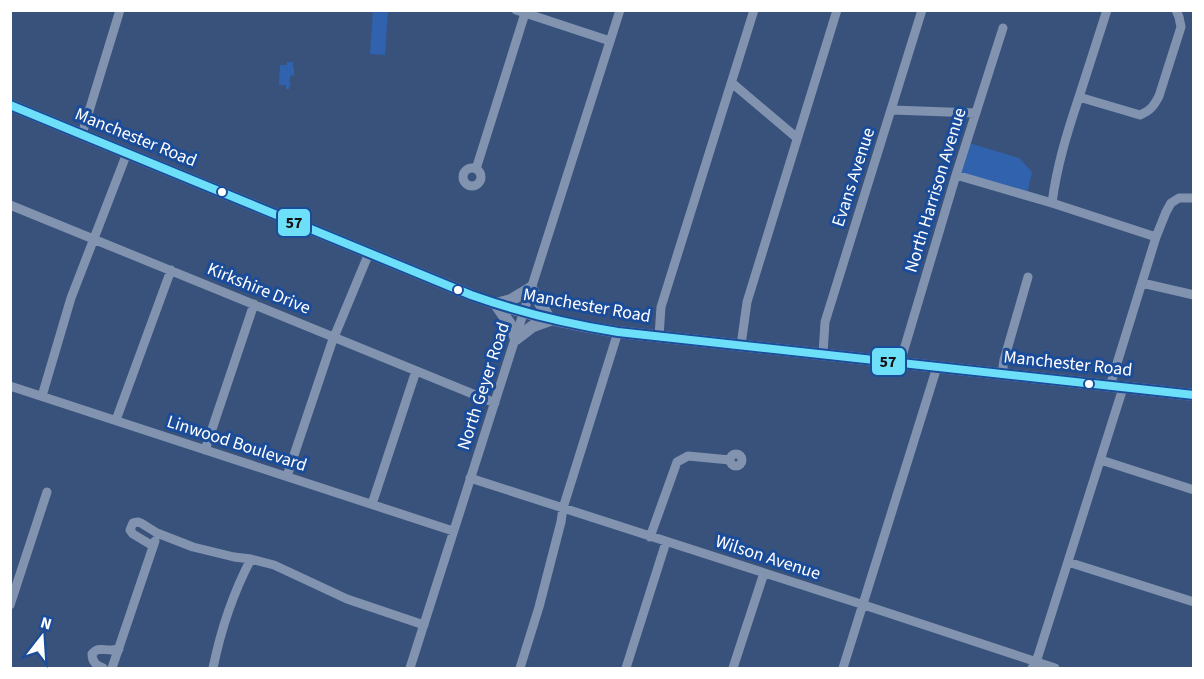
<svg xmlns="http://www.w3.org/2000/svg" width="1204" height="679" viewBox="0 0 1204 679" font-family="'Source Sans 3',sans-serif">
<style>
.green{fill:#3062ae}
.lines{fill:none;stroke-linecap:round;stroke-linejoin:round}
.minor{stroke:#8293af;stroke-width:9}
.major{stroke:#8092ad;stroke-width:12}
.bus-1-casing{stroke:#1b4c99;stroke-width:12}
.bus-1{stroke:#6ddff8;stroke-width:8}
.bus-dot{fill:#fff;stroke:#1b4c99;stroke-width:2}
.labels{text-anchor:middle;stroke-width:6;stroke-linejoin:round;paint-order:stroke}
.street-label{font-size:18px;fill:#fff;stroke:#1b4c99}
.line-badge{stroke:#1b4c99;stroke-width:2}
.pale-badge-label{font-size:16px;text-anchor:middle;font-weight:bold;fill:#111}
</style>
<rect width="100%" height="100%" fill="#38527c"/>
<!-- green -->
<path class="green" d="M373,11H388L385,55L370,54Z
M287,62H293V67L294,68V76L291,75L289,82L291,83L289,89H286V85H279L280,65H287Z
M969,143L1019,158L1032,172L1027,194L959,173Z"/>
<g class="lines">
<!-- minor -->
<path class="minor" d="M516,10L610,41
M1107,10L1079,97L1140,115C1150,111 1154,106 1159,96L1181,27L1179,17L1176,10
M732,83L797,138
M892,110L976,113
M82,134L120,10
M463 177a9 9 0 1 1 18 0a9 9 0 1 1-18 0Z
M476,169L526,10
M956,175L1052,203L1156,237
M1052,203C1057,165 1067,133 1079,97
M10,205L495,403
M1142,283L1194,295
M659,336L661,307L754,10
M741,345L747,302L837,10
M823,354L825,322L922,10
M900,363L956,175L1003,28
M1002,374L1004,360L1028,277
M10,386L453,531
M1110,386L1156,237L1166,212L1171,203L1179,198H1194
M42,396L71,298L127,153
M116,420L171,270
M205,450L254,304
M730 460a6 6 0 1 1 12 0a6 6 0 1 1-12 0Z
M1101,460L1194,490
M287,476L332,342L369,253
M470,478L864,605L1055,668
M372,504L416,371
M650,537L677,462L688,456L730,460
M153,546L133,534L130,530L133,523L138,522L141,523L157,533L193,547L234,557L251,559L274,565L347,599L424,625
M1068,562L1194,602
M10,605L47,492
M103,668C96,665 92,662 92,654C98,647 102,650 111,650C113,650 116,649 119,649
M112,668L155,541
M213,668C221,629 232,595 251,559
M410,668L620,10
M520,668L539,607L561,522L563,508L618,332
M626,668L666,542
M733,668L764,573
M843,668L937,367
M1032,668L1038,656L1123,388"/>
<!-- major -->
<path class="major" d="M10,105L471,295C519,313 567,324 618,332L1194,395
M496,304L511,326L516,339L533,326L550,320
M496,304L511,300L531,288L550,320"/>
<!-- bus-1 casing -->
<g class="bus-1-casing">
<path id="bus-1" d="M10,105L471,295C519,312 568,324 618,332L1194,395"/>
</g>
<!-- bus-1 -->
<use href="#bus-1" class="bus-1"/>
</g>
<!-- markers -->
<g class="bus-dot">
<circle cx="222" cy="192" r="5"/>
<circle cx="458" cy="290" r="5"/>
<circle cx="1089" cy="384" r="5"/>
</g>
<g class="labels">
<!-- street labels -->
<g class="street-label">
<text transform="translate(136 137) rotate(22)" y="6">Manchester Road</text>
<text transform="translate(853 177) rotate(-72)" y="6">Evans Avenue</text>
<text transform="translate(935 190) rotate(-73)" y="6">North Harrison Avenue</text>
<text transform="translate(259 288) rotate(22)" y="6">Kirkshire Drive</text>
<text transform="translate(587 305) rotate(10)" y="6">Manchester Road</text>
<text transform="translate(1068 363) rotate(6)" y="6">Manchester Road</text>
<text transform="translate(483 386) rotate(-72)" y="6">North Geyer Road</text>
<text transform="translate(237 443) rotate(18)" y="6">Linwood Boulevard</text>
<text transform="translate(768 557) rotate(18)" y="6">Wilson Avenue</text>
</g>
</g>
<g class="line-badge">
<rect x="277" y="208" width="34" height="29" rx="6" fill="#6ddff8"/>
<rect x="871" y="347" width="35" height="29" rx="6" fill="#6ddff8"/>
</g>
<g class="pale-badge-label">
<text x="294" y="228">57</text>
<text x="888" y="367">57</text>
</g>
<!-- border -->
<rect width="1204" height="679" fill="none" stroke="#ffffff" stroke-width="24"/>
<!-- north arrow -->
<g transform="translate(42 637) rotate(17)" stroke="#1b4c99" stroke-width="4.5" paint-order="stroke">
<path d="M0-4.5L10 22L0 15L-10 22Z" fill="#ffffff"/>
<text y="-9" font-size="16" font-weight="bold" text-anchor="middle" fill="#ffffff">N</text>
</g>
</svg>
